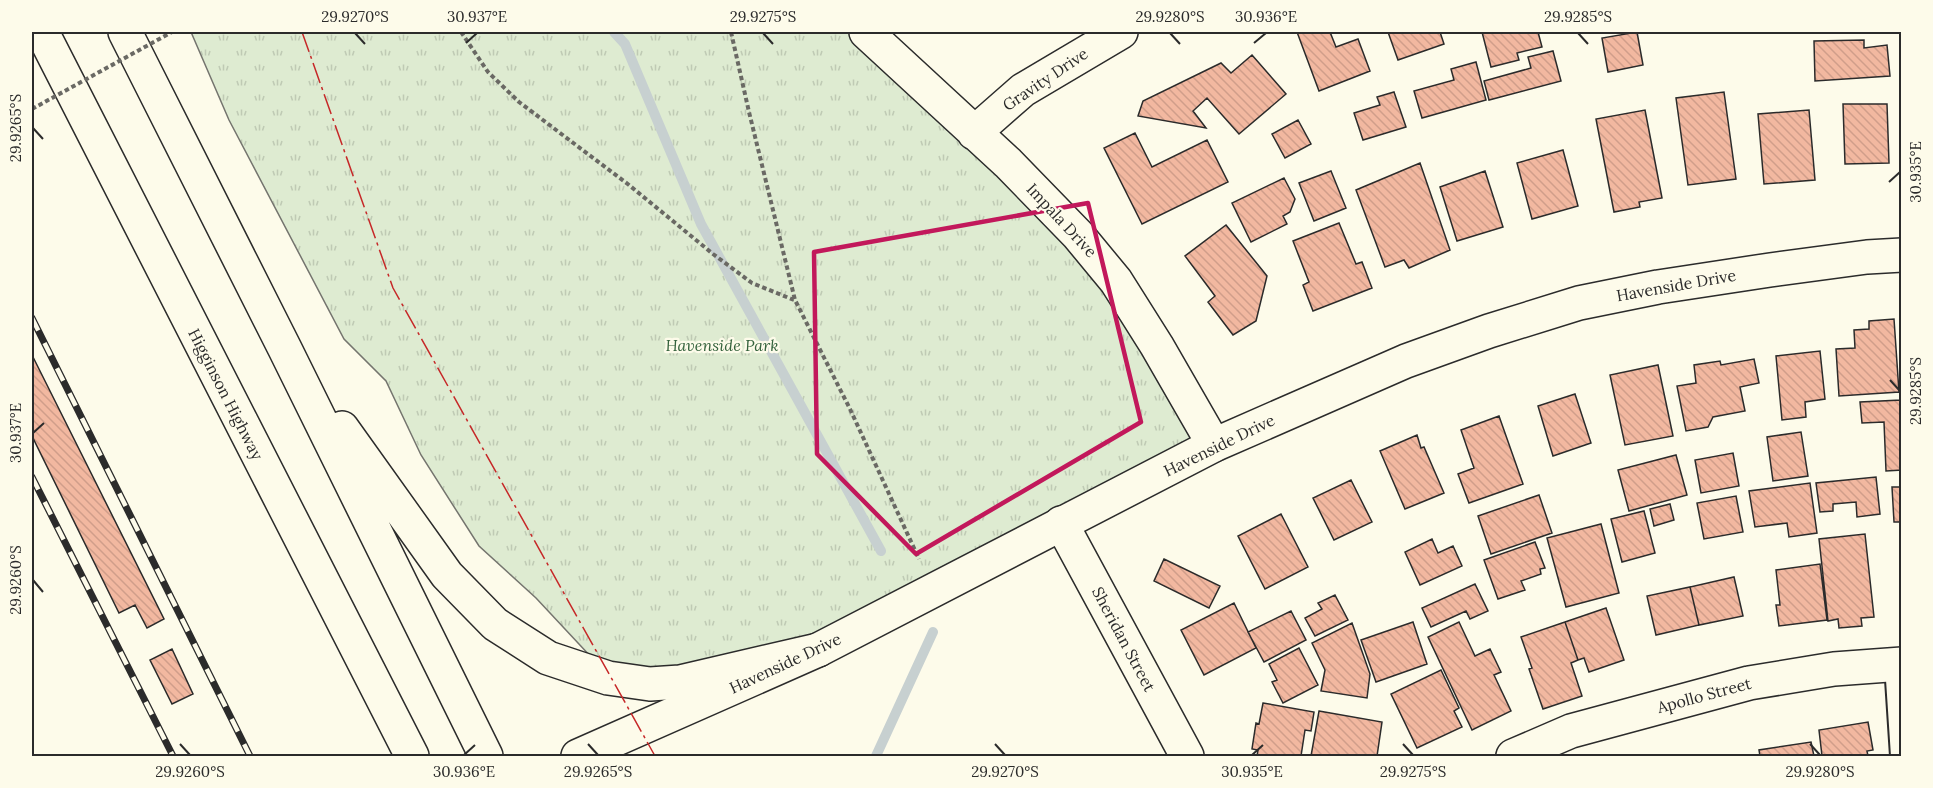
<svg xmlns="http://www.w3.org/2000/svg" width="1933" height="788" viewBox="0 0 1933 788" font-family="Lora,serif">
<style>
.grass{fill:url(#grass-tufts);stroke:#74746e;stroke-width:1.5}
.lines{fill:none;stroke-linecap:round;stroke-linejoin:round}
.stream{stroke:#c7d0d0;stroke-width:10}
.building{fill:url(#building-back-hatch);stroke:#2b2b2b;stroke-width:1.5}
.service-casing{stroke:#2b2b2b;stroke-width:20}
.minor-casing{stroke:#2b2b2b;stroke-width:36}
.tertiary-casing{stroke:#2b2b2b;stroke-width:36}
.trunk-casing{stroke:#2b2b2b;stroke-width:36}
.path{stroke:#6a6964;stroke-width:4;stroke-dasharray:4.5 3;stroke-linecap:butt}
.service{stroke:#fdfbea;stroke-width:16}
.minor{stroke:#fdfbea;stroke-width:33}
.tertiary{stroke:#fdfbea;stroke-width:33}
.trunk{stroke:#fdfbea;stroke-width:33}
.rail-casing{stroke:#2b2b2b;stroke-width:7}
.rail{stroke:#fdfbea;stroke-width:4.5;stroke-dasharray:14;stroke-linecap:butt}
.path-bridge{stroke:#6a6964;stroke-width:4;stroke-dasharray:4.5 3;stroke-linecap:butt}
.power{stroke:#c62828;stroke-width:1.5;stroke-dasharray:21 4.5 3 4.5;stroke-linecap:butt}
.marked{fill:none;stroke:#c2185b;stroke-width:4.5;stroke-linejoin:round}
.ticks{fill:none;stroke:#2b2b2b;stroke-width:2}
.labels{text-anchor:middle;stroke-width:4.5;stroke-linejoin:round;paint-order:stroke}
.street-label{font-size:16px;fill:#2b2b2b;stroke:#fdfbea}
.park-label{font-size:16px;font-style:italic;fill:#34623c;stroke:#fdfbea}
.neatline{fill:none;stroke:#2b2b2b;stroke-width:2}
.ticks-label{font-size:15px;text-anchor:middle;fill:#2b2b2b}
</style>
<defs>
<pattern id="grass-tufts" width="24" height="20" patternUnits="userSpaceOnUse" patternTransform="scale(1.5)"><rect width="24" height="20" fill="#deebd1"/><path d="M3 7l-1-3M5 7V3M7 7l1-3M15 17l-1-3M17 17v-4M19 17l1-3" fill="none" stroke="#bfcab4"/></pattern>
<pattern id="building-back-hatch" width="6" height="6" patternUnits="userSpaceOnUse" patternTransform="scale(1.5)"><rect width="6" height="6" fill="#f2b8a0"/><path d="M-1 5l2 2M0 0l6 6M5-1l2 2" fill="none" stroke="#d09e8a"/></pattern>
</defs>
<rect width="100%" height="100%" fill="#fdfbea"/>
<!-- grass -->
<path class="grass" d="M191,32H867L1078,234L1213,445L821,645L684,681L607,674L536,598L479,546L421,455L386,381L344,339L229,120Z"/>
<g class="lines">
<!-- stream -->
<path class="stream" d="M614,32L625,44L701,224L881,551
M876,756L933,632"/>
</g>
<!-- building -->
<path class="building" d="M1297,32H1330L1336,47L1358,39L1370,71L1319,91Z
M1388,32H1440L1444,44L1398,60Z
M1482,32H1538L1542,47L1517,53L1519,60L1491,67Z
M1637,32L1643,65L1608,72L1602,38Z
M1864,40V48L1887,45L1890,76L1815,81L1814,41Z
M1553,51L1561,81L1489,100L1484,81L1531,68L1528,57Z
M1252,55L1286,94L1239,134L1207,98L1193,111L1206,128L1138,116L1143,101L1221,63L1231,73Z
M1476,62L1486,100L1422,118L1414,91L1454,80L1451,69Z
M1394,92L1406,127L1363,140L1354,113L1380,105L1377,97Z
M1724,92L1736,179L1688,185L1676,98Z
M1843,104H1887L1889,163L1845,164Z
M1645,110L1662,198L1639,202L1640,207L1614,212L1596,119Z
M1809,110L1815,180L1764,184L1758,114Z
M1298,120L1311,144L1285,158L1272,134Z
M1135,133L1152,167L1207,140L1228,182L1142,224L1104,148Z
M1563,150L1578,206L1532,219L1517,163Z
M1420,163L1450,250L1409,268L1404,260L1385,267L1356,190Z
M1331,171L1346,208L1314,221L1299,183Z
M1485,171L1503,227L1457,241L1440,187Z
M1284,178L1295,199L1290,212L1283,216L1287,224L1251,242L1232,203Z
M1339,223L1356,264L1362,262L1372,288L1313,311L1303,285L1309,282L1293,241Z
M1226,225L1267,276L1256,321L1233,335L1208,302L1215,296L1185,256Z
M1894,319L1899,392L1839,396L1836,349L1855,348L1854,330L1869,329V321Z
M1820,351L1825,399L1805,402L1806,417L1782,420L1776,356Z
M32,355L164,619L147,628L135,605L119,613L32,436Z
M1754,359L1759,383L1740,387L1745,411L1713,417L1708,427L1686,431L1677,386L1696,383L1694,365L1720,361L1721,365Z
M1658,365L1673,436L1625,445L1610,375Z
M1900,388H1902V470L1886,471L1884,422L1862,423L1860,402L1901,400Z
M1575,394L1591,443L1553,456L1538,406Z
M1499,416L1523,484L1469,503L1458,474L1474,468L1461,430Z
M1801,432L1808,476L1773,481L1767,437Z
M1417,435L1421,448L1424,447L1444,493L1405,509L1380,451Z
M1733,453L1739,486L1701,493L1695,460Z
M1676,455L1687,495L1629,511L1618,470Z
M1876,477L1880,514L1857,517L1856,502L1833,504V511L1820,512L1816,483Z
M1351,480L1372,522L1334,540L1313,498Z
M1810,483L1817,533L1789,537L1787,523L1755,527L1749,491Z
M1892,487H1902V522H1894Z
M1539,495L1552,533L1491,554L1478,516Z
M1736,496L1743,532L1704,539L1697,503Z
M1670,504L1674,520L1654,526L1650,509Z
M1644,511L1655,553L1622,562L1611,519Z
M1281,514L1308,567L1265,589L1238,536Z
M1601,524L1619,593L1566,607L1547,538Z
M1865,534L1874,617L1861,618L1862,626L1839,628L1838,619L1828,621L1819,539Z
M1432,539L1438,553L1453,546L1462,566L1420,585L1405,552Z
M1535,542L1545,568L1540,569L1541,574L1521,581L1525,590L1498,599L1484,560Z
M1164,559L1220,586L1209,608L1154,581Z
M1820,564L1827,620L1779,626L1776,605H1780L1776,570Z
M1734,577L1743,616L1699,625L1690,587Z
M1475,584L1488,611L1470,619L1466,611L1431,627L1422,608Z
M1690,587L1699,625L1656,635L1647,596Z
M1335,595L1348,620L1315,636L1305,618L1322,609L1318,603Z
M1234,603L1256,648L1204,675L1181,630Z
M1606,608L1624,660L1589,672L1584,658L1578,660L1565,622Z
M1291,611L1306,640L1264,662L1248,632Z
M1413,622L1427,664L1376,682L1361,640Z
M1459,622L1475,656L1490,649L1501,672L1494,675L1511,711L1472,730L1428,637Z
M1565,622L1578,660L1571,663L1582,696L1543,709L1529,669L1532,668L1521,637Z
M1352,623L1370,674L1367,698L1321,691L1325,670L1312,643Z
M1299,648L1318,685L1283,703L1272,682L1277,680L1269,664Z
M172,649L193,694L172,704L150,660Z
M1441,670L1459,708L1454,711L1462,727L1417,748L1391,694Z
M1263,703L1314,712L1311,731L1305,730L1301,756H1257L1258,750L1252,749L1256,723L1259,724Z
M1319,711L1382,722L1377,756H1311Z
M1868,722L1873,750L1867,751L1868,756H1814H1822L1819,730Z
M1811,742L1814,756H1760L1759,750Z"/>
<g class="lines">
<!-- service casing -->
<g class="service-casing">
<path id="service" d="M1893,664L1899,756"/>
</g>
<!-- minor casing -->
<g class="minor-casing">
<path id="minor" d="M866,32L1008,163L1078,235L1116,281L1157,346L1214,445
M974,133L1023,90L1121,32
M1061,523L1187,756
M1513,756L1571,731L1749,683L1834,669L1902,664"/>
</g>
<!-- tertiary casing -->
<g class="tertiary-casing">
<path id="tertiary" d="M578,756L818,650L1214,445L1406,361L1489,331L1579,303L1658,287L1770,270L1867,257L1902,255"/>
</g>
<!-- trunk casing -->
<g class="trunk-casing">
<path id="trunk" d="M42,32L412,756
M125,32L285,349L486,756
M342,428L447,575L495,624L548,658L608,678L650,684L680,682L818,650"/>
</g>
<!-- path -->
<path class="path" d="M461,32L488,72L519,102L629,185L713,254L752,283L794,300
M731,32L749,112L795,300L850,409L919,559"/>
<!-- service -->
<use href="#service" class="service"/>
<!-- minor -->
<use href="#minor" class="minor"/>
<!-- tertiary -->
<use href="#tertiary" class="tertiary"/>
<!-- trunk -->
<use href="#trunk" class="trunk"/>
<!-- rail casing -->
<g class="rail-casing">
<path id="rail" d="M32,318L250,756
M32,477L173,756"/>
</g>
<!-- rail -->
<use href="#rail" class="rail"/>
<!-- path-bridge -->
<path class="path-bridge" d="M32,109L172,32"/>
<!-- power -->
<path class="power" d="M302,32L393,288L655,756"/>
</g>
<!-- marked area -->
<path class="marked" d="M1088,203L1141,422L916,554L817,454L814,252Z"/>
<!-- ticks -->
<path class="ticks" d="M355,33L365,44M763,33L773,44M1170,33L1180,44M1578,33L1588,44M466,43L477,33M1254,43L1266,33M33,128L43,139M1889,182L1900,172M1890,380L1900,391M33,433L44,423M33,580L43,592M180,744L190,755M588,744L598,755M995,744L1005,755M1403,744L1413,755M1810,744L1820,755M464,755L475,745M1252,755L1263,745"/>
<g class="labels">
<!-- street labels -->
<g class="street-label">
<text transform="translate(1045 79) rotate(-34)" y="6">Gravity Drive</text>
<text transform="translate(1062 220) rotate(47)" y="6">Impala Drive</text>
<text transform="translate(1676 285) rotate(-10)" y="6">Havenside Drive</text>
<text transform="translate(226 394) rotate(63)" y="6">Higginson Highway</text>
<text transform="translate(1219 445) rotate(-26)" y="6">Havenside Drive</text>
<text transform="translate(1124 639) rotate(62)" y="6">Sheridan Street</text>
<text transform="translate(785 663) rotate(-25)" y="6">Havenside Drive</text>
<text transform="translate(1704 695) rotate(-15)" y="6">Apollo Street</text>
</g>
<!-- park labels -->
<g class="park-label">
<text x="722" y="351">Havenside Park</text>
</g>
</g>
<!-- border -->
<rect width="1933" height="788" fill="none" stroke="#fdfbea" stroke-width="66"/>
<rect x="33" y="33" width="1867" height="722" class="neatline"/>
<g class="ticks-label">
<text x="355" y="22">29.9270°S</text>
<text x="477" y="22">30.937°E</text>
<text x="763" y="22">29.9275°S</text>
<text x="1170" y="22">29.9280°S</text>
<text x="1266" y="22">30.936°E</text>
<text x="1578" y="22">29.9285°S</text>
<text transform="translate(16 128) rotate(-90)" y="5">29.9265°S</text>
<text transform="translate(1916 172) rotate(-90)" y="5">30.935°E</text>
<text transform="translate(1916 391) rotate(-90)" y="5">29.9285°S</text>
<text transform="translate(16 433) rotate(-90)" y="5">30.937°E</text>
<text transform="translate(16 580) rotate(-90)" y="5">29.9260°S</text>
<text x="190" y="777">29.9260°S</text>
<text x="464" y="777">30.936°E</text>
<text x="598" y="777">29.9265°S</text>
<text x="1005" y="777">29.9270°S</text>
<text x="1252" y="777">30.935°E</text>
<text x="1413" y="777">29.9275°S</text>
<text x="1820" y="777">29.9280°S</text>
</g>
</svg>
